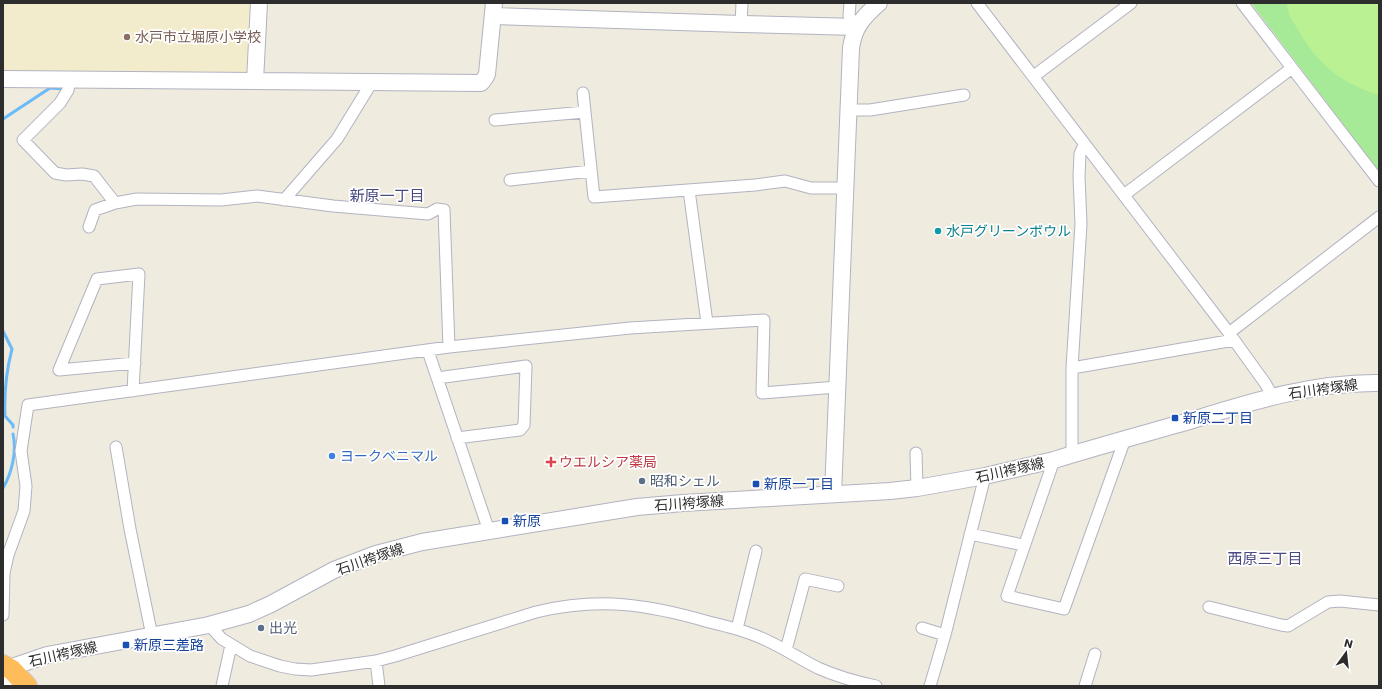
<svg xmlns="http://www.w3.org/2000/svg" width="1382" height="689" viewBox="0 0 1382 689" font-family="Poppins,'Noto Sans JP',sans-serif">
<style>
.education{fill:#f2eccd}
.green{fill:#a6e997}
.pitch{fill:#baf192}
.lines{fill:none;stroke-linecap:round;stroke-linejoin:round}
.stream{stroke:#6bbbf8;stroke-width:3}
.street-casing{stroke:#b2b3c1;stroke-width:13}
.secondary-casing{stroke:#b2b3c1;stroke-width:18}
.highway-casing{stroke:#cdcdcd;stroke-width:22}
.street{stroke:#fff;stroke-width:11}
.secondary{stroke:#fff;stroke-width:16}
.highway{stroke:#ffbc5a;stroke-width:20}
.education-dot{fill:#8d6e63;stroke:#fff;stroke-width:1.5}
.culture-dot{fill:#0f9aa8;stroke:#fff;stroke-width:1.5}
.transit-dot{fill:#1a4fb4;stroke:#fff;stroke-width:1.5}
.shop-dot{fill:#3f7fe0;stroke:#fff;stroke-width:1.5}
.health-dot{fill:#e0444e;stroke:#fff;stroke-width:1.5}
.service-dot{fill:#5c6f8a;stroke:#fff;stroke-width:1.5}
.labels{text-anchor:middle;stroke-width:3.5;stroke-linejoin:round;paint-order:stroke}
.education-label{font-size:14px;fill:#785e54;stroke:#fff;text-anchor:start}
.culture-label{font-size:14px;fill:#0d838f;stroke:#fff;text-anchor:start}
.street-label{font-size:14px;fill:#2d2d2d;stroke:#fff}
.transit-label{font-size:14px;fill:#164399;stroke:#fff;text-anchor:start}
.shop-label{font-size:14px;fill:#366cbe;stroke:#fff;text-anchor:start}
.health-label{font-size:14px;fill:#be3a42;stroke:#fff;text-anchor:start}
.service-label{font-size:14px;fill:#4e5e75;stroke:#fff;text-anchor:start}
.neighbourhood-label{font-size:15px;fill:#494a82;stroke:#fff}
</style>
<rect width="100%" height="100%" fill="#efebdf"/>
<!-- education -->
<path class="education" d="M3,3H255L249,71L246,75L3,71Z"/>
<!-- green -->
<path class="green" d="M1251,3H1379V171Z"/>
<!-- pitch -->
<path class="pitch" d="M1287,3H1379V95C1340,83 1317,64 1297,28C1292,20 1287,13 1287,3Z"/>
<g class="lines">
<!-- stream -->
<path class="stream" d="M3,119L50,88L64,89
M3,331L12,349C6,372 4,393 5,416L13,425V427
M3,488C12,473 17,451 13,434"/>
<!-- street casing -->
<g class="street-casing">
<path id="street" d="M850,3L849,16L857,27
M977,3L1229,333L1265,383L1273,397
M1242,3L1379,181
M741,24L742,3
M1034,76L1131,3
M70,79L68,90L60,103L23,140L55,173L66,175L82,174L94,176L115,203
M583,93L594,197L755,185L785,181L811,188H845
M848,110H870L964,95
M495,120L585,112
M510,180L591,171
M689,190L707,323
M1124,195L1292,68
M284,200L337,139L372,82
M89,227L95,210L115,203L137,199L221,200L257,196L333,206L428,214L437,209L444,210L449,347
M1229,333L1379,217
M428,351L489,531
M1072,368L1234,340
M437,378L526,366L524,425L520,430L457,438
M133,391L139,274L97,279L59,370L135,363
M116,447L130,529L152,636
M916,453L917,488
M1072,454V368L1081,224L1079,177L1080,154L1084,145
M1054,460L1007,596L1064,609L1125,439
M970,534L1023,545
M1209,607L1281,625L1288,626L1328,602L1340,601L1379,605
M3,615L4,573L8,555L24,511L26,486L21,451L28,405L449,347L630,328L764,320L762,393L837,387
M209,625L222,639L250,656L280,666L295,669L311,670L376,661L395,656L536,612C600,597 647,604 709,622C726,626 743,630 759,637C779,645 798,658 818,668C836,676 857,682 876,686
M922,628L945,635
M737,629L756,551
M786,650L805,579L838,586
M376,661L379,686
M6,686L9,668
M222,686L231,645
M930,686L945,635L985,476
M1085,686L1095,654"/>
</g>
<!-- secondary casing -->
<g class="secondary-casing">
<path id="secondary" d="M493,16L741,24L857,27
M3,79L481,83L485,78L487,74L494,3
M255,81L259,3
M833,494L851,48C854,27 863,17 879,3
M9,668L47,655L209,625L249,614L271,604L334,570L376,554L422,542L637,507L683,503L890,491L917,488L985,476L1054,460C1099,446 1144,434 1189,421C1251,402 1313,382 1379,383"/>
</g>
<!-- highway casing -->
<g class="highway-casing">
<path id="highway" d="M3,665L12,670L27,686"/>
</g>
<!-- street -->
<use href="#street" class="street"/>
<!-- secondary -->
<use href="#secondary" class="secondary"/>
<!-- highway -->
<use href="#highway" class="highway"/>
</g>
<!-- markers -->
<circle class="education-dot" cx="127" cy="37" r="4"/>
<circle class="culture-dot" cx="938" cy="231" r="4"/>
<g class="transit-dot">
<rect x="1171" y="414" width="8" height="8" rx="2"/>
<rect x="752" y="480" width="8" height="8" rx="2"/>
<rect x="501" y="517" width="8" height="8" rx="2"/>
<rect x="122" y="641" width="8" height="8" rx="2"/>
</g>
<circle class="shop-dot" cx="332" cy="456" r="4"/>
<path class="health-dot" d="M549 456h4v4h4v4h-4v4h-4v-4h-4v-4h4z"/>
<g class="service-dot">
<circle cx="642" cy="481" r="4"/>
<circle cx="261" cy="628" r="4"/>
</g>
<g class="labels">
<!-- education labels -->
<g class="education-label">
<text x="135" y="42">水戸市立堀原小学校</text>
</g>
<!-- culture labels -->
<g class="culture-label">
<text x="946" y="236">水戸グリーンボウル</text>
</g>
<!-- street labels -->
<g class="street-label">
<text transform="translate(1323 389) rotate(-8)" y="5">石川袴塚線</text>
<text transform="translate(1010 470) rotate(-13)" y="5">石川袴塚線</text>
<text transform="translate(689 503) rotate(-4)" y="5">石川袴塚線</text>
<text transform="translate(370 559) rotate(-19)" y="5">石川袴塚線</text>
<text transform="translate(63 654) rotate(-13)" y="5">石川袴塚線</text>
</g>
<!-- transit labels -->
<g class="transit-label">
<text x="1183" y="423">新原二丁目</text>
<text x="764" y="489">新原一丁目</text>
<text x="513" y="526">新原</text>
<text x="134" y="650">新原三差路</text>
</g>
<!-- shop labels -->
<g class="shop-label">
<text x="340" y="461">ヨークベニマル</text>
</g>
<!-- health labels -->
<g class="health-label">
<text x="559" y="467">ウエルシア薬局</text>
</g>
<!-- service labels -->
<g class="service-label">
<text x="650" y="486">昭和シェル</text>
<text x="269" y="633">出光</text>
</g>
<!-- neighbourhood labels -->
<g class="neighbourhood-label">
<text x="387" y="201">新原一丁目</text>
<text x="1265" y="564">西原三丁目</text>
</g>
</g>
<!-- border -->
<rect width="1382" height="689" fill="none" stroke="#2d2d2d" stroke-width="8"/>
<!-- north arrow -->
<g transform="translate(1346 653) rotate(15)" stroke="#ffffff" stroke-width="3" paint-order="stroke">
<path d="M0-3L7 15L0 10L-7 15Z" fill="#2d2d2d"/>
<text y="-6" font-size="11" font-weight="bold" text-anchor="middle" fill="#2d2d2d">N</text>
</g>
</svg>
